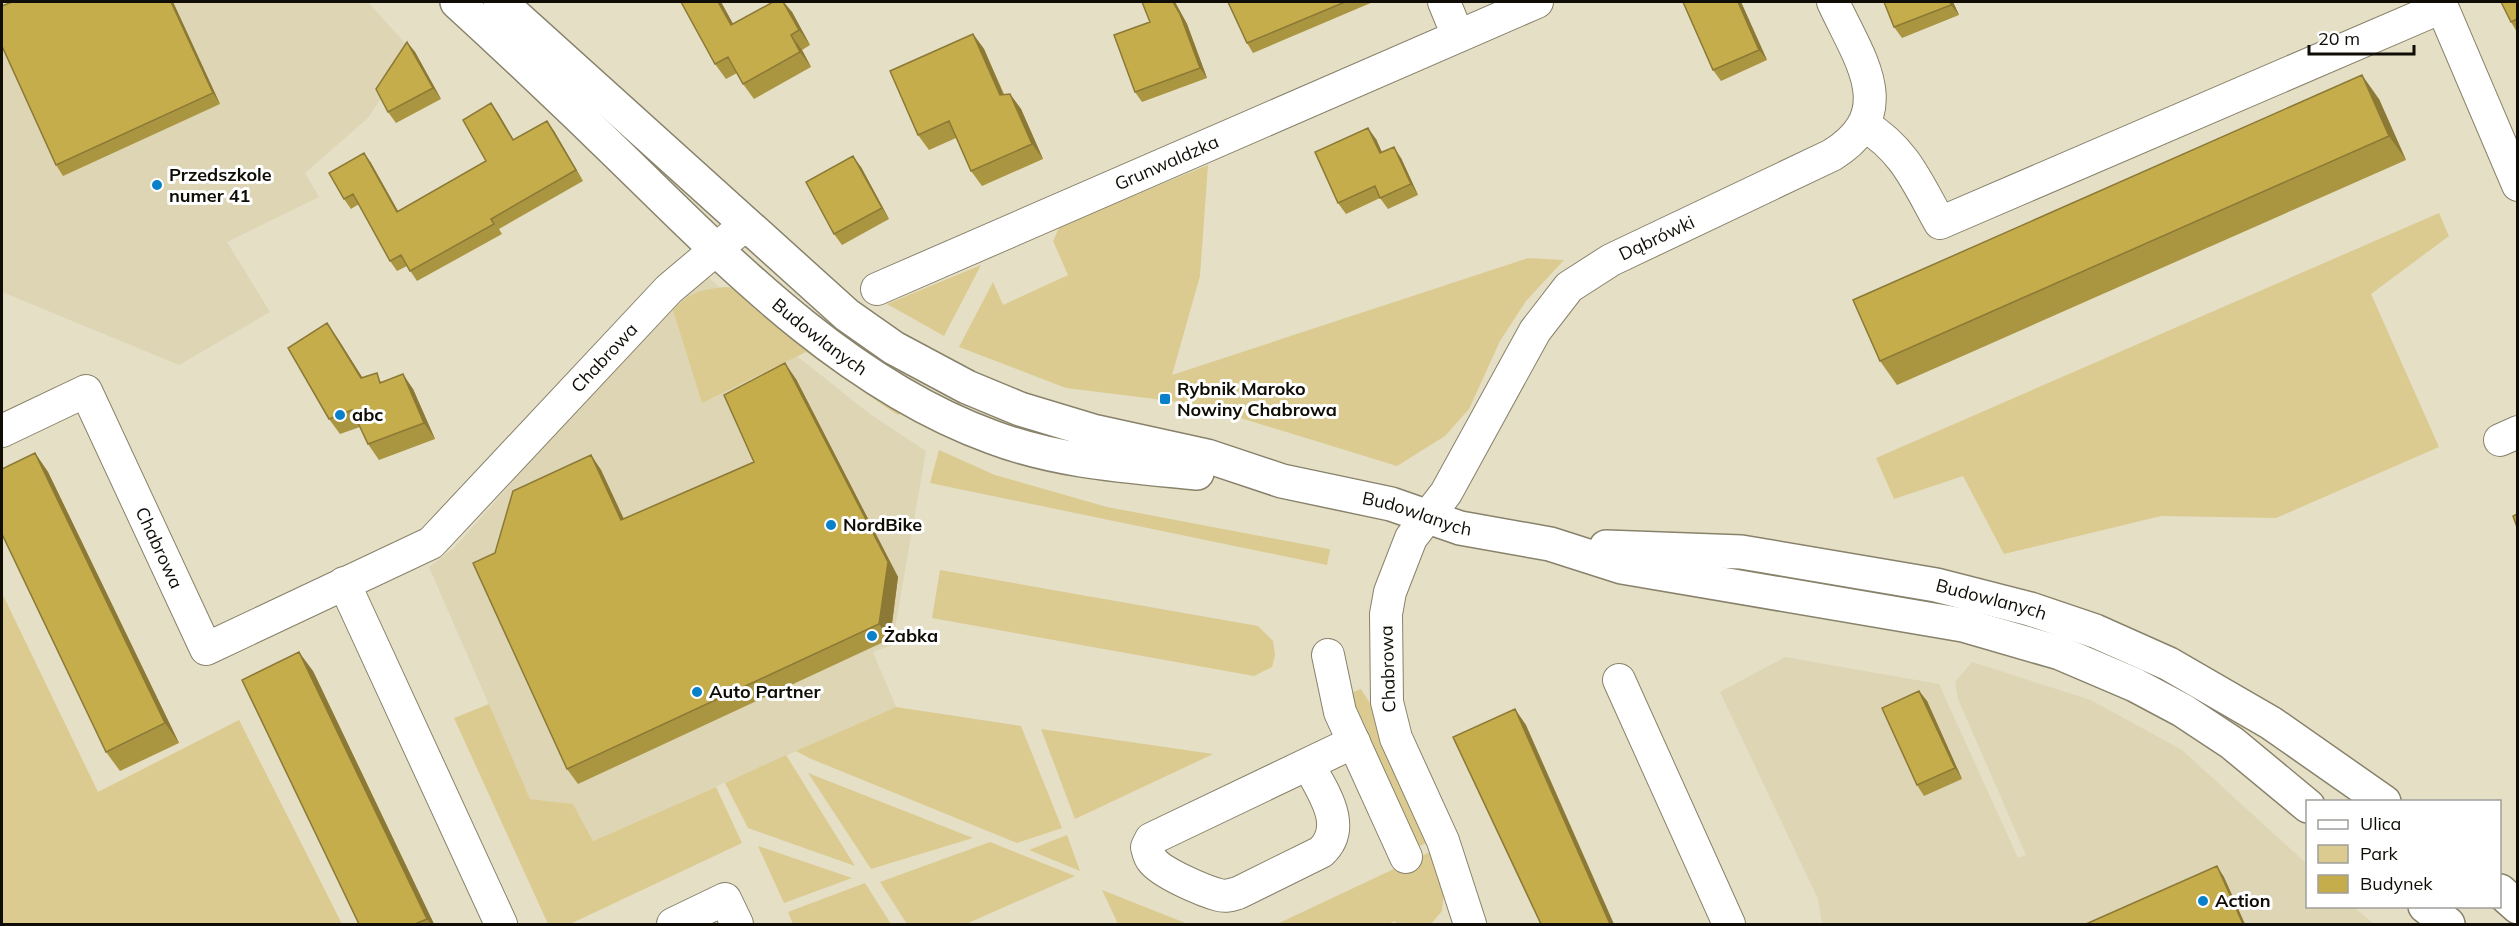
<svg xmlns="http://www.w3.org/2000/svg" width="2519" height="926" viewBox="0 0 2519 926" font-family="Mulish,sans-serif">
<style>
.built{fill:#ded5b5}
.green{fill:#dbcb91}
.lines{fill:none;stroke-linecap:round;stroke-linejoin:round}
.street-casing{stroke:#88826b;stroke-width:34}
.secondary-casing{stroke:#88826b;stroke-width:36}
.street{stroke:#fff;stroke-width:32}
.secondary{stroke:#fff;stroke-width:33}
.wall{fill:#aa9541}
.shaded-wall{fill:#8b7935}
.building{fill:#c6ad4c;stroke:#8b7935;stroke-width:1.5}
.poi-dot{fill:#0881ca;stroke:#fff;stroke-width:2}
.labels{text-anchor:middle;stroke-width:6;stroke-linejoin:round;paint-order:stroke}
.street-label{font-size:18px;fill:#0f0d05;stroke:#fff}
.poi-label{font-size:18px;font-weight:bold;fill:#0f0d05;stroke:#fff;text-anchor:start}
</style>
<rect width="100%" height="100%" fill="#e5dfc6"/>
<!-- built -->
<path class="built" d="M2,2H368L412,51L368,118L305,173L319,197L227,242L270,312L179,365L2,292V95L3,93L2,89Z
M707,276L769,334L870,414L926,451L892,645L873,652L896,707L593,841L573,804L530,799L429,567L454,548L609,373Z
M1785,657L1939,684L2018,858L2026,855L1958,699L1955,682L1972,662L2091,700L2182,750L2307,864L2308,906L2354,907L2374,924H1822L1818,899L1720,692Z"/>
<!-- green -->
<path class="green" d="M1208,165L1200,276L1172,375L1528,258L1564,260L1526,301L1500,341L1469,409L1445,436L1397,466L1195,404L1066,388L959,347L993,282L1003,305L1068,275L1053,241L1060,226Z
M2439,213L2449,236L2371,294L2439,447L2276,518L2161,516L2004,554L1963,476L1894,499L1876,458Z
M981,265L944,336L887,304Z
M725,287L736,288L904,410L898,415L890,410L806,352L702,403L673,310C690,292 700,290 725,287Z
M939,450L995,475L1107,507L1329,549L1330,550L1327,565L930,483Z
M940,570L1258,626L1273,641L1275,655L1272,667L1254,676L932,618Z
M2,593L98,792L239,720L342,924H2Z
M1361,689L1378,716L1435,839L1413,849L1343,704L1351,693Z
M489,704L530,799L573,804L593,841L716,787L742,843L570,924H548L454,718Z
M896,707L1021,726L1062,828L1017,843L809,758L796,751Z
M1041,729L1213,754L1075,819Z
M786,755L855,866L748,828L725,783Z
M808,773L973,838L871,869Z
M1067,835L1080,871L1029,850Z
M990,842L1075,876L966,924H907L880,882Z
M758,846L852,878L784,903Z
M1430,852L1445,884L1442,911L1431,924H1397L1395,921L1388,924H1277Z
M865,883L891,924H793L788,912Z
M1102,890L1188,924H1118Z"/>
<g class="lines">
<!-- street casing -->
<g class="street-casing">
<g id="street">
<path d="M1444,2L1458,36"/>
<path d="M2440,2L2518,185"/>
<path d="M1864,125C1905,150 1917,182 1940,223L2442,7"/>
<path id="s1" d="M877,289L1537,2"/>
<path id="s2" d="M2,431L86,391L206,649L431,543L669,289L745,225"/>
<path d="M2500,440L2518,432"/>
<path d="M344,583L501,924"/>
<path d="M1328,655L1340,712L1406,857"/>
<path d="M1619,680L1729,924"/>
<path d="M1308,764C1322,791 1349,826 1321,852L1238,893C1231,895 1226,897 1219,895C1204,891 1161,873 1152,860C1149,857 1148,851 1147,847L1151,839L1354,742"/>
<path d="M673,924L725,899L737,924"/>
<path id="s3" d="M1470,924L1443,841L1396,738L1387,702L1386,614L1390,592L1411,538L1446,493L1535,331L1569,287L1611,260L1832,155C1902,112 1858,57 1833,2"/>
</g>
</g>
<!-- secondary casing -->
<g class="secondary-casing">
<g id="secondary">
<path id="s4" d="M457,2C516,56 574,111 631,167C736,270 851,386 992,437C1058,462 1127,466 1197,473"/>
<path id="s5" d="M500,2L847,315L894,348L967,387L1020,409L1093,431L1207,456L1282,481L1391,504L1460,528L1550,544L1622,567L1963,625L2060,653L2135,685L2182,710L2232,743L2308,806"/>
<path id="s6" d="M1606,547L1741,552L1936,585L2030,609L2095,631L2169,664L2271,723L2384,802"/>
<path d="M2500,891L2518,907"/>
<path d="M2425,906L2448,924"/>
</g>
</g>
<!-- street -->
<use href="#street" class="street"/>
<!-- secondary -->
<use href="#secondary" class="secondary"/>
</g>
<!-- wall -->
<path class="wall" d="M12,2H173L220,104L63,176L56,165Z
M681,2H721L733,24L773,2H784L792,12L810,45L802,50L811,67L754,99L743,84L737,73L726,79L715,64Z
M1142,2H1175L1187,24L1207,78L1142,102L1135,92L1150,22Z
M1228,2H1373L1253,53L1247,43Z
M1683,2H1741L1767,60L1721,81L1713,70Z
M1884,2H1953L1959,15L1902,38L1894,27Z
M2517,2V32L2511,22Z
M973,34L984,49L1004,94H1010L1021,109L1043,159L982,186L971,171L956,138L929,150L918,135Z
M407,42L415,52L441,99L396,123L388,112Z
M2379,99L2406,160L1897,385L1880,361Z
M498,113L514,140L554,131L583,181L499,229L502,234L417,281L407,266L397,271L390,261L359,204L351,209L344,199L364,153L371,163L398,211L486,161Z
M1376,139L1382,152L1401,158L1418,195L1388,209L1380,198L1346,214L1338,203Z
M861,167L889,219L842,245L834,234Z
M338,339L362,377L413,389L435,439L379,460L368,444L360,427L340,434L329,419Z
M796,379L898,577L890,639L578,784L567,769L495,553L591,455L601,470L624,519L754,462Z
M35,453L48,472L179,743L120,771L106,752Z
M313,671L434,924H359Z
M1919,691L1927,701L1962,779L1924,796L1917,785Z"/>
<!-- shaded-wall -->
<path class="shaded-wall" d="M171,2H173L220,104L213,93Z
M718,2H721L742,40L731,25Z
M783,2L792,12L810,45L799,30Z
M1173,2H1175L1187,24L1207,78L1200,68Z
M1738,2H1741L1767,60L1759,50Z
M1950,2H1953L1959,15L1951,5Z
M973,34L984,49L1010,110L1000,95Z
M791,35L802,50L811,67L800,52Z
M407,42L415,52L441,99L433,88Z
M2362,75L2379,99L2406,160L2389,136Z
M1010,94L1021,109L1043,159L1032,144Z
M491,103L498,113L520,151L513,140Z
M547,121L554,131L583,181L576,170Z
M1368,128L1376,139L1387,164L1380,153Z
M1394,147L1401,158L1418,195L1411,184Z
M364,153L371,163L404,222L397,212Z
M853,156L861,167L889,219L882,208Z
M327,323L338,339L372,393L361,378Z
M785,363L796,379L898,577L890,639L879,624Z
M403,374L413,389L435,439L424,423Z
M35,453L48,472L179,743L165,723Z
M591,455L601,470L631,535L621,520Z
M299,652L313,671L434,924H431L427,919Z
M1919,691L1927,701L1962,779L1955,768Z
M1515,709L1526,725L1614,924H1610Z
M2217,866L2224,877L2245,924H2243Z"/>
<!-- building -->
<path class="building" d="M12,2H171L213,93L56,165L2,46V6Z
M681,2H718L731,25L773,2H783L799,30L791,35L800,52L743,84L728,57L715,64Z
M1142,2H1173L1180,14L1200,68L1135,92L1114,35L1150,22Z
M1228,2H1345L1247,43Z
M1683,2H1738L1759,50L1713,70Z
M1884,2H1950L1951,5L1894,27Z
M2501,2H2517V19L2511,22Z
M973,34L1000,95L1010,94L1032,144L971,171L949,121L918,135L890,71Z
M407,42L433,88L388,112L376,89Z
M2362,75L2389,136L1880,361L1853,300Z
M491,103L513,140L547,121L576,170L491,219L494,224L410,271L401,255L390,261L353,194L344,199L329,173L364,153L397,212L486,161L463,120Z
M1368,128L1380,153L1394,147L1411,184L1380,198L1375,186L1338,203L1315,152Z
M853,156L882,208L834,234L806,182Z
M327,323L361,378L377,373L380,383L403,374L424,423L368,444L352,410L329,419L288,348Z
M785,363L888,562L879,624L567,769L473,563L495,553L513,491L591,455L621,520L754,462L724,395Z
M35,453L165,723L106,752L2,534V469Z
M2517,514V527L2513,516Z
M299,652L427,919L415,924H359L242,680Z
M1919,691L1955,768L1917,785L1882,708Z
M1515,709L1610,924H1541L1453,737Z
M2217,866L2243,924H2086Z"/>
<!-- markers -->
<g class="poi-dot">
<circle cx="157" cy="185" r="6"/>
<rect x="1159" y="393" width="12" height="12" rx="3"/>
<circle cx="340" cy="415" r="6"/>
<circle cx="831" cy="525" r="6"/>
<circle cx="872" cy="636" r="6"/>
<circle cx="697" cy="692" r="6"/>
<circle cx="2203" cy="901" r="6"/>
</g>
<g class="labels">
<!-- street labels -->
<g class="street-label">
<text dy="6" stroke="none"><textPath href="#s1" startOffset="316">Grunwaldzka</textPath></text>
<text dy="6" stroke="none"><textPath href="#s3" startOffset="804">Dąbrówki</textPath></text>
<text dy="6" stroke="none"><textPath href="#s4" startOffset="494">Budowlanych</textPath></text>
<text dy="6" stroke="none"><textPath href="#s2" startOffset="880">Chabrowa</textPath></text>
<text dy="6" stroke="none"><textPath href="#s5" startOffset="1076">Budowlanych</textPath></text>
<text dy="6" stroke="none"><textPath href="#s2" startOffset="266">Chabrowa</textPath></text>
<text dy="6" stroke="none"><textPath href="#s6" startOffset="390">Budowlanych</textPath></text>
<text transform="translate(1388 669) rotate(-92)" y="6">Chabrowa</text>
</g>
<!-- poi labels -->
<g class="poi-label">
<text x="169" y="181">Przedszkole<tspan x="169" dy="21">numer 41</tspan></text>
<text x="1177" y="395">Rybnik Maroko<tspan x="1177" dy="21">Nowiny Chabrowa</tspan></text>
<text x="352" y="421">abc</text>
<text x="843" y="531">NordBike</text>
<text x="884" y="642">Żabka</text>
<text x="709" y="698">Auto Partner</text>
<text x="2215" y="907">Action</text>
</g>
</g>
<!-- border -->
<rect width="2519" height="926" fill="none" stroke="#0f0d05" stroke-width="6"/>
<!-- legend -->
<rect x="2306" y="800" width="195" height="108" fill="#ffffff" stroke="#9f9e9b" stroke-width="1.5"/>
<rect x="2318" y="820" width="30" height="9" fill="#ffffff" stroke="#9f9e9b" stroke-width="1.5"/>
<text x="2360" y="830" font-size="18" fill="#0f0d05">Ulica</text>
<rect x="2318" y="845" width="30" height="18" fill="#dbcb91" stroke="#9f9e9b" stroke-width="1.5"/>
<text x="2360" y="860" font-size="18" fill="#0f0d05">Park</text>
<rect x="2318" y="875" width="30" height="18" fill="#c6ad4c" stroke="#9f9e9b" stroke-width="1.5"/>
<text x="2360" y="890" font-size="18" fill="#0f0d05">Budynek</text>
<!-- scale -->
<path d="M2309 45v9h105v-9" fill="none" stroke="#0f0d05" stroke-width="3"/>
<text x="2318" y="45" font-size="18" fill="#0f0d05" stroke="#ffffff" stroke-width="4.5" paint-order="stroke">20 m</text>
</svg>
